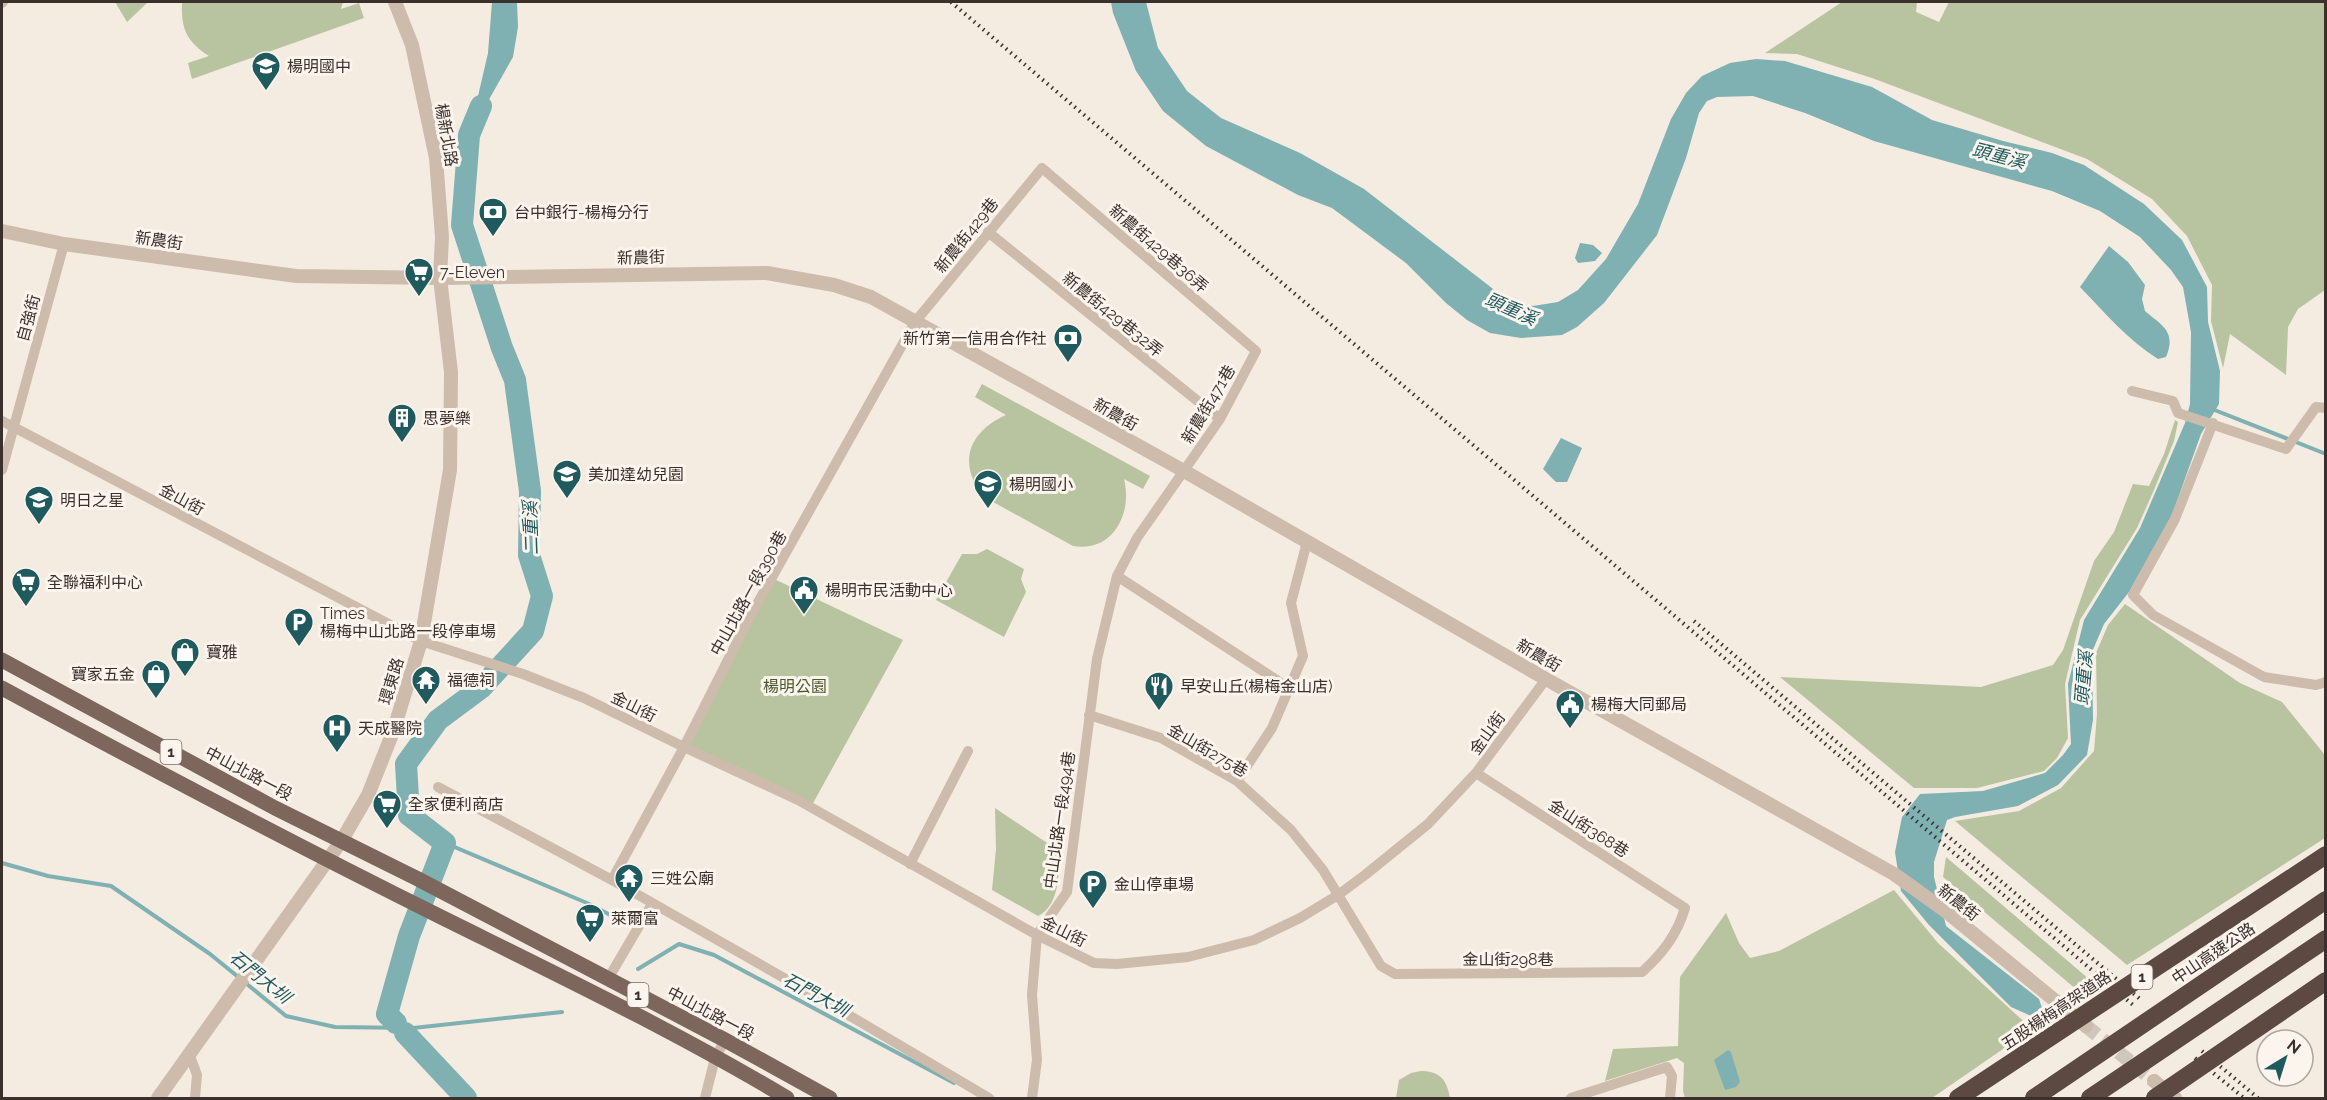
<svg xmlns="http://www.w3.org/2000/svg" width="2327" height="1100" viewBox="0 0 2327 1100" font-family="Raleway,'Noto Sans TC',sans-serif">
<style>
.green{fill:#b8c4a0}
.water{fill:#7fb0b2}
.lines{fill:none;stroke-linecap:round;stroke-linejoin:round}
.stream{stroke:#7fb0b2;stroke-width:4}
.river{stroke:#7fb0b2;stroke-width:22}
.tertiary-tunnel{stroke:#cfc6bd;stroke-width:14;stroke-dasharray:14 7;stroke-linecap:butt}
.minor{stroke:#cdbbac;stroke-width:10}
.tertiary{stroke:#cdbbac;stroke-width:14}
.primary{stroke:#7d675c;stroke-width:15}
.motorway{stroke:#5c4a42;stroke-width:18}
.rail{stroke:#3b302b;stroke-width:4;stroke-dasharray:1.5 4.5;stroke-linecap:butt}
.motorway-bridge{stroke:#5c4a42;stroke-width:18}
.labels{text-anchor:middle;stroke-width:6;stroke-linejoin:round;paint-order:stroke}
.shield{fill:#fbf5ee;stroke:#756b66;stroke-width:1.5}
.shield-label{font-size:15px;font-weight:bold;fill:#3b302b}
.poi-label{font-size:16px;fill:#3b302b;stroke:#fbf5ee;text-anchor:start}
.street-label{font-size:16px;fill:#3b302b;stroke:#fbf5ee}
.park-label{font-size:16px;fill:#4a5a2e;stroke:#fbf5ee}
.water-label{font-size:18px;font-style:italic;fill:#1f5a5e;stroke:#fbf5ee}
</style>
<rect width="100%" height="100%" fill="#f4ebe1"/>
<!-- green -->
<path class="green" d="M115,2H148L127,22Z
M182,2H343L341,9L359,3L364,18L192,79L188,63L209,56C186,41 181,29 182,2Z
M1842,2H1917L1916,12L1939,22L1949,2H2325V290L2298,309L2288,327L2286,375L2230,334L2223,368L2211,321L2212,285L2187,236L2152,199L2087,159L1872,78L1797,54L1765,53Z
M982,384L1150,476L1143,489L1124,479C1133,514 1112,553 1073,546L984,497C957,464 968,432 1006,415L975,397Z
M2175,420L2178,422L2174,441L2154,490L2137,528L2080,620L2065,684L2068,738L2057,758L2044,771L1977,788H1914L1780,677L1981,687L2053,665L2063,650L2094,561L2114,532L2133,484L2149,486L2164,454Z
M987,549L1024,569L1021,579L1026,592L1004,637L936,600L962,554H977Z
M772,578L903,640L812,805L684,747Z
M2125,604L2240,683L2282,702L2325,755V838L2127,965L1955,821L2019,811L2061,788L2094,751L2097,714L2096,653L2108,625Z
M995,808L1059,851C1059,873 1060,905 1038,916L992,890L996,849Z
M1946,857L2096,985L2083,995L1943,877Z
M1894,890L1938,943L2032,1029L1932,1098H1685L1683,1091L1684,1063L1677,1058L1605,1081L1613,1049L1678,1046L1680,977L1726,913L1739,943L1750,958L1779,951Z
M1421,1071C1440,1071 1447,1080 1450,1098H1396L1399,1080L1411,1073Z"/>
<!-- water -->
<path class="water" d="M492,2H517L518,27L513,57L469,135L488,53Z
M1111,2H1146L1158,48L1187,91L1221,118L1300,153L1364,189L1497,292L1519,303L1533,306L1558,302L1578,290L1606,259L1638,204L1671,119L1686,93L1702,76L1730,63L1756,59L1785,61L1872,87L1932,120L2003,141L2052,153L2084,165L2144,204L2182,240L2207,287L2208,322L2220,371L2219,404L2201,434L2172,515L2129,592L2104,624L2092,652L2093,720L2087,755L2058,785L2018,806L1955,817L1947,820L1934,862V877L1946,926L2039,999L2047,1023L2011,1007L1929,925L1901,891L1895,852L1902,817L1920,794L1983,791L2045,773L2063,755L2071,744L2068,684L2084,620L2140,528L2185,423L2190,404L2191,332L2183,287L2171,270L2140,237L2100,211L2052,191L1874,141L1805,113L1753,96L1717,97L1707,101L1699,113L1686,158L1657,235L1604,303L1577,327L1562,335L1521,338L1490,333L1467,320L1446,303L1406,263L1332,208L1298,195L1206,146L1163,111L1136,71L1113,13Z
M1580,243L1593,245L1602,253L1595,261L1578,263L1575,258Z
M2109,246L2128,262L2145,285L2142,299L2145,311C2161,325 2177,331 2166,357L2158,359C2128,340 2105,313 2080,287Z
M1561,438L1582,448L1567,482H1556L1543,469Z
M1728,1050L1731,1052L1740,1082L1736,1087L1725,1090L1714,1060Z"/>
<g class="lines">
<!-- stream -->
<path class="stream" d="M2212,409L2326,454
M445,843L587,903L626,923
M2,863L48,876L111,886L210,954L286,1016L335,1027L413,1028L562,1012
M638,969L679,944L714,955L954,1083"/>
<!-- river -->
<path class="river" d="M396,1023L387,1014L409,936L445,843L409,815L406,764L438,720L481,688L533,631L542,596L529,555L530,491L515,380L502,348L462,225L469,135L481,106
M405,1033L466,1098"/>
<!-- tertiary-tunnel -->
<path class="tertiary-tunnel" d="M2086,1026L2154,1081"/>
<!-- minor -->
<path class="minor" d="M2,3L3,2
M988,232L1220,419
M2132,391L2173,401L2178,413L2286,449L2316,407L2326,408
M2,421L421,641L523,674L584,698L684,747L798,800L1037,935L1094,963L1117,964L1188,957L1254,940L1300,918L1338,895L1365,875L1428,824L1476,773L1546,679
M2213,423L2175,519L2133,595L2153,615L2264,677L2316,685L2326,682
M2,470L64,244
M1117,576L1289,688
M1089,715L1161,738L1237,781L1291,830L1323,870L1381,966L1395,974L1642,972C1662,954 1677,935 1685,908L1476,773
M1237,781L1272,728L1303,656L1291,603L1307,542
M438,787L612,880L835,1007L989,1098
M910,864L968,751
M612,880L684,747L747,622L915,322L1042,168L1256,351L1220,419L1137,538L1117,576L1097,659L1067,892L1037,935L1032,995L1037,1060L1032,1098
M608,979L652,904
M190,1056L197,1075L195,1098
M705,1098L715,1058L725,1040
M1571,1098L1667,1067L1672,1076L1670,1098"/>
<!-- tertiary -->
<path class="tertiary" d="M2,231L64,244L296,276L440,278L767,273L834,285L871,297L1184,471L1546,679L1894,874L1947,912L2086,1026
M2154,1081L2175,1098
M158,1098L342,840L368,795L393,732L421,641L450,470L451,372L440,278L442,237L436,158L412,45L395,2"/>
<!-- primary -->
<path class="primary" d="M2,660L275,808L418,879L725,1040L830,1098
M2,688C146,766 292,843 439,916C556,974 675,1031 787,1098"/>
<!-- motorway -->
<path class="motorway" d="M2034,1098L2326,900
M2090,1098L2326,939"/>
<!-- rail -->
<path class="rail" d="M951,2L2133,1005
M1694,621L2140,999
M2202,1051L2258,1098
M2195,1058L2244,1098"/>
<!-- motorway-bridge -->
<path class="motorway-bridge" d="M1958,1098L2326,855
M2155,1098L2326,981"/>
</g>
<!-- icons -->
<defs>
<g id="school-pin" transform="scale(1.5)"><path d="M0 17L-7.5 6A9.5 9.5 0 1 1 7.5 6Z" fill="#1f5a5e" stroke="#fbf5ee"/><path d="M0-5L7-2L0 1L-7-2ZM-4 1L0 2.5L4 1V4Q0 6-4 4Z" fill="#fff"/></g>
<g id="bank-pin" transform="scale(1.5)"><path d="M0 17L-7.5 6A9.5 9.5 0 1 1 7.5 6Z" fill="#1f5a5e" stroke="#fbf5ee"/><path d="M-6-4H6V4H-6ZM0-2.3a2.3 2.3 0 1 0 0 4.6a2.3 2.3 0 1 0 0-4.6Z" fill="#fff"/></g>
<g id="supermarket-pin" transform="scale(1.5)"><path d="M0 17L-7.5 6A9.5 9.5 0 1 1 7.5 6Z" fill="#1f5a5e" stroke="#fbf5ee"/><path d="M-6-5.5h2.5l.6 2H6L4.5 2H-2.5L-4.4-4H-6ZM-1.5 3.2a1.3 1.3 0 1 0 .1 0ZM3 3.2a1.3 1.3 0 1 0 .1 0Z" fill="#fff"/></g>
<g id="building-pin" transform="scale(1.5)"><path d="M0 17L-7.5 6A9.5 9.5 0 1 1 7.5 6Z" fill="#1f5a5e" stroke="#fbf5ee"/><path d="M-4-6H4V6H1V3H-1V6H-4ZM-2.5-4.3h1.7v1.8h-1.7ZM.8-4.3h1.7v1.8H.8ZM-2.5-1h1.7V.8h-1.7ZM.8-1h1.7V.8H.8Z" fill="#fff"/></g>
<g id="civic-pin" transform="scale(1.5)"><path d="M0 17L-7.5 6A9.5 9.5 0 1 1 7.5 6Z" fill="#1f5a5e" stroke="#fbf5ee"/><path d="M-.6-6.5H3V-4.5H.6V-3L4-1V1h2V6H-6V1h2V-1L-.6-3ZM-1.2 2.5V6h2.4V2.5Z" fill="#fff"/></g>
<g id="parking-pin" transform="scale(1.5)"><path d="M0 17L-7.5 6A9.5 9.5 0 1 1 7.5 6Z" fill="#1f5a5e" stroke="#fbf5ee"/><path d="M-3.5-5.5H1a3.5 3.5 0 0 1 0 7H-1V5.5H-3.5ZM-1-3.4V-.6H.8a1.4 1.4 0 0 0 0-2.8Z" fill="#fff"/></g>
<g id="shop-pin" transform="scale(1.5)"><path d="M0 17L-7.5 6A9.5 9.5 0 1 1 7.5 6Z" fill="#1f5a5e" stroke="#fbf5ee"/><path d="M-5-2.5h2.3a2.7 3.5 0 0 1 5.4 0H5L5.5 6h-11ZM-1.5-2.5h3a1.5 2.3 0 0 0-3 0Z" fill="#fff"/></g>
<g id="temple-pin" transform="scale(1.5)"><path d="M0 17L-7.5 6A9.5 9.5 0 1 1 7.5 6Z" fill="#1f5a5e" stroke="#fbf5ee"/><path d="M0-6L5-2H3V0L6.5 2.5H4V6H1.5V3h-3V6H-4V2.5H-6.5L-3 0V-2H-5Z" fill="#fff"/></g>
<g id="restaurant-pin" transform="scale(1.5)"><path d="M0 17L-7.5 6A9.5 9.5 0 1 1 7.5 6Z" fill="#1f5a5e" stroke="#fbf5ee"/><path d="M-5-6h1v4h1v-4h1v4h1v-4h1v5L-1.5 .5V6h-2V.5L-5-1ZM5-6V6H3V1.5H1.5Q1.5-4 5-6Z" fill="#fff"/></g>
<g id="hospital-pin" transform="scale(1.5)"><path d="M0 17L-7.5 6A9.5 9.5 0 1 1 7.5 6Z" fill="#1f5a5e" stroke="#fbf5ee"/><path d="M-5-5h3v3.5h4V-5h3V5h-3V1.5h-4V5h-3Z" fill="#fff"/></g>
</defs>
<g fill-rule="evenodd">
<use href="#school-pin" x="266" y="66"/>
<use href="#bank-pin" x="493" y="212"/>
<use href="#supermarket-pin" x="419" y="272"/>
<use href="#bank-pin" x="1068" y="338"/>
<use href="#building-pin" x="402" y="418"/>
<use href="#school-pin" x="567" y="474"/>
<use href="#school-pin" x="988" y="484"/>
<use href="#school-pin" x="39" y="500"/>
<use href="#supermarket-pin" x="26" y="582"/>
<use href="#civic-pin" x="804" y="590"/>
<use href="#parking-pin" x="299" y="622"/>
<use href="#shop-pin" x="185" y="652"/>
<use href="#shop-pin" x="156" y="674"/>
<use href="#temple-pin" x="426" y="680"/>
<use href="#restaurant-pin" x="1159" y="686"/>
<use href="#civic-pin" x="1570" y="704"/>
<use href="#hospital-pin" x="337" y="728"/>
<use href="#supermarket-pin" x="387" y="804"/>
<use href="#temple-pin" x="629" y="878"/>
<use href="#parking-pin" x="1093" y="884"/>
<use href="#supermarket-pin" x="590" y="918"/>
</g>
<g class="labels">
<!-- shield labels -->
<g class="shield">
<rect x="160.5" y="740" width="21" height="24" rx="4.5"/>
<rect x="2131.5" y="965" width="21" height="24" rx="4.5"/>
<rect x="627.5" y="983" width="21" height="24" rx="4.5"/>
</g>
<g class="shield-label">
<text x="171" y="757">1</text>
<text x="2142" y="982">1</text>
<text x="638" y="1000">1</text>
</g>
<!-- poi labels -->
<g class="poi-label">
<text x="287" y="72">楊明國中</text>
<text x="514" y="218">台中銀行-楊梅分行</text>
<text x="440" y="278">7-Eleven</text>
<text x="1047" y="344" text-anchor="end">新竹第一信用合作社</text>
<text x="423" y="424">思夢樂</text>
<text x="588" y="480">美加達幼兒園</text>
<text x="1009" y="490">楊明國小</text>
<text x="60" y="506">明日之星</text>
<text x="47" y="588">全聯福利中心</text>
<text x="825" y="596">楊明市民活動中心</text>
<text x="320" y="619">Times<tspan x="320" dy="18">楊梅中山北路一段停車場</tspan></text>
<text x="206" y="658">寶雅</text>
<text x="135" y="680" text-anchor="end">寶家五金</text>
<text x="447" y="686">福德祠</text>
<text x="1180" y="692">早安山丘(楊梅金山店)</text>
<text x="1591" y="710">楊梅大同郵局</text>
<text x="358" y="734">天成醫院</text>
<text x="408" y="810">全家便利商店</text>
<text x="650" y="884">三姓公廟</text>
<text x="1114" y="890">金山停車場</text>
<text x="611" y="924">萊爾富</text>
</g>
<!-- street labels -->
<g class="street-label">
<text transform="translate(447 135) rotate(80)" y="6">楊新北路</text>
<text transform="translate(966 235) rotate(-51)" y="6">新農街429巷</text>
<text transform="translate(159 240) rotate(8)" y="6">新農街</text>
<text transform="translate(1159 248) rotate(41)" y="6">新農街429巷36弄</text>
<text transform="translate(641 257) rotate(-1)" y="6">新農街</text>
<text transform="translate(1113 314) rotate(39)" y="6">新農街429巷32弄</text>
<text transform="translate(28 318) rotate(-75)" y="6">自強街</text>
<text transform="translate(1208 404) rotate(-59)" y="6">新農街471巷</text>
<text transform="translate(1116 414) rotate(29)" y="6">新農街</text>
<text transform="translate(182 499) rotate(28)" y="6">金山街</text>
<text transform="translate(748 593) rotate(-61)" y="6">中山北路一段390巷</text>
<text transform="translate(1539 655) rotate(30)" y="6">新農街</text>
<text transform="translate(391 681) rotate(-73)" y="6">環東路</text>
<text transform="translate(634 706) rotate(26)" y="6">金山街</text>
<text transform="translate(1487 733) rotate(-54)" y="6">金山街</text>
<text transform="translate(1208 750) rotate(30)" y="6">金山街275巷</text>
<text transform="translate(249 773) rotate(28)" y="6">中山北路一段</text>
<text transform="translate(1059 820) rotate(-82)" y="6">中山北路一段494巷</text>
<text transform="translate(1589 828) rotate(33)" y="6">金山街368巷</text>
<text transform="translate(1959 902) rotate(38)" y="6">新農街</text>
<text transform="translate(1064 931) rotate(26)" y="6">金山街</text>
<text transform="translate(2213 953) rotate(-34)" y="6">中山高速公路</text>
<text x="1508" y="965">金山街298巷</text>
<text transform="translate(2056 1010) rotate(-34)" y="6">五股楊梅高架道路</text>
<text transform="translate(711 1013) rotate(28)" y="6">中山北路一段</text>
</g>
<!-- park labels -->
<g class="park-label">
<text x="795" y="692">楊明公園</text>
</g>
<!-- water labels -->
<g class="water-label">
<text transform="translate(1999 156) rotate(15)" y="6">頭重溪</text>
<text transform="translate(1511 309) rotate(24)" y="6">頭重溪</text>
<text transform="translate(531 528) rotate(-92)" y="6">二重溪</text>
<text transform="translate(2084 678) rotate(-85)" y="6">頭重溪</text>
<text transform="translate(260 977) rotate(39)" y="6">石門大圳</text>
<text transform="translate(816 995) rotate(28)" y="6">石門大圳</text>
</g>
</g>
<!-- border -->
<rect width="2327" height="1100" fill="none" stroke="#3b302b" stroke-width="6"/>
<!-- north arrow -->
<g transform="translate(2285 1058) rotate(38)"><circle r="28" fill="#fbf5ee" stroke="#aea6a0" stroke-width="1.5"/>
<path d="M0-4.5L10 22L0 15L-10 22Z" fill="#1f5a5e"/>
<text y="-9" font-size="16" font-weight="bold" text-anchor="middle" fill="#3b302b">N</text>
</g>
</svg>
